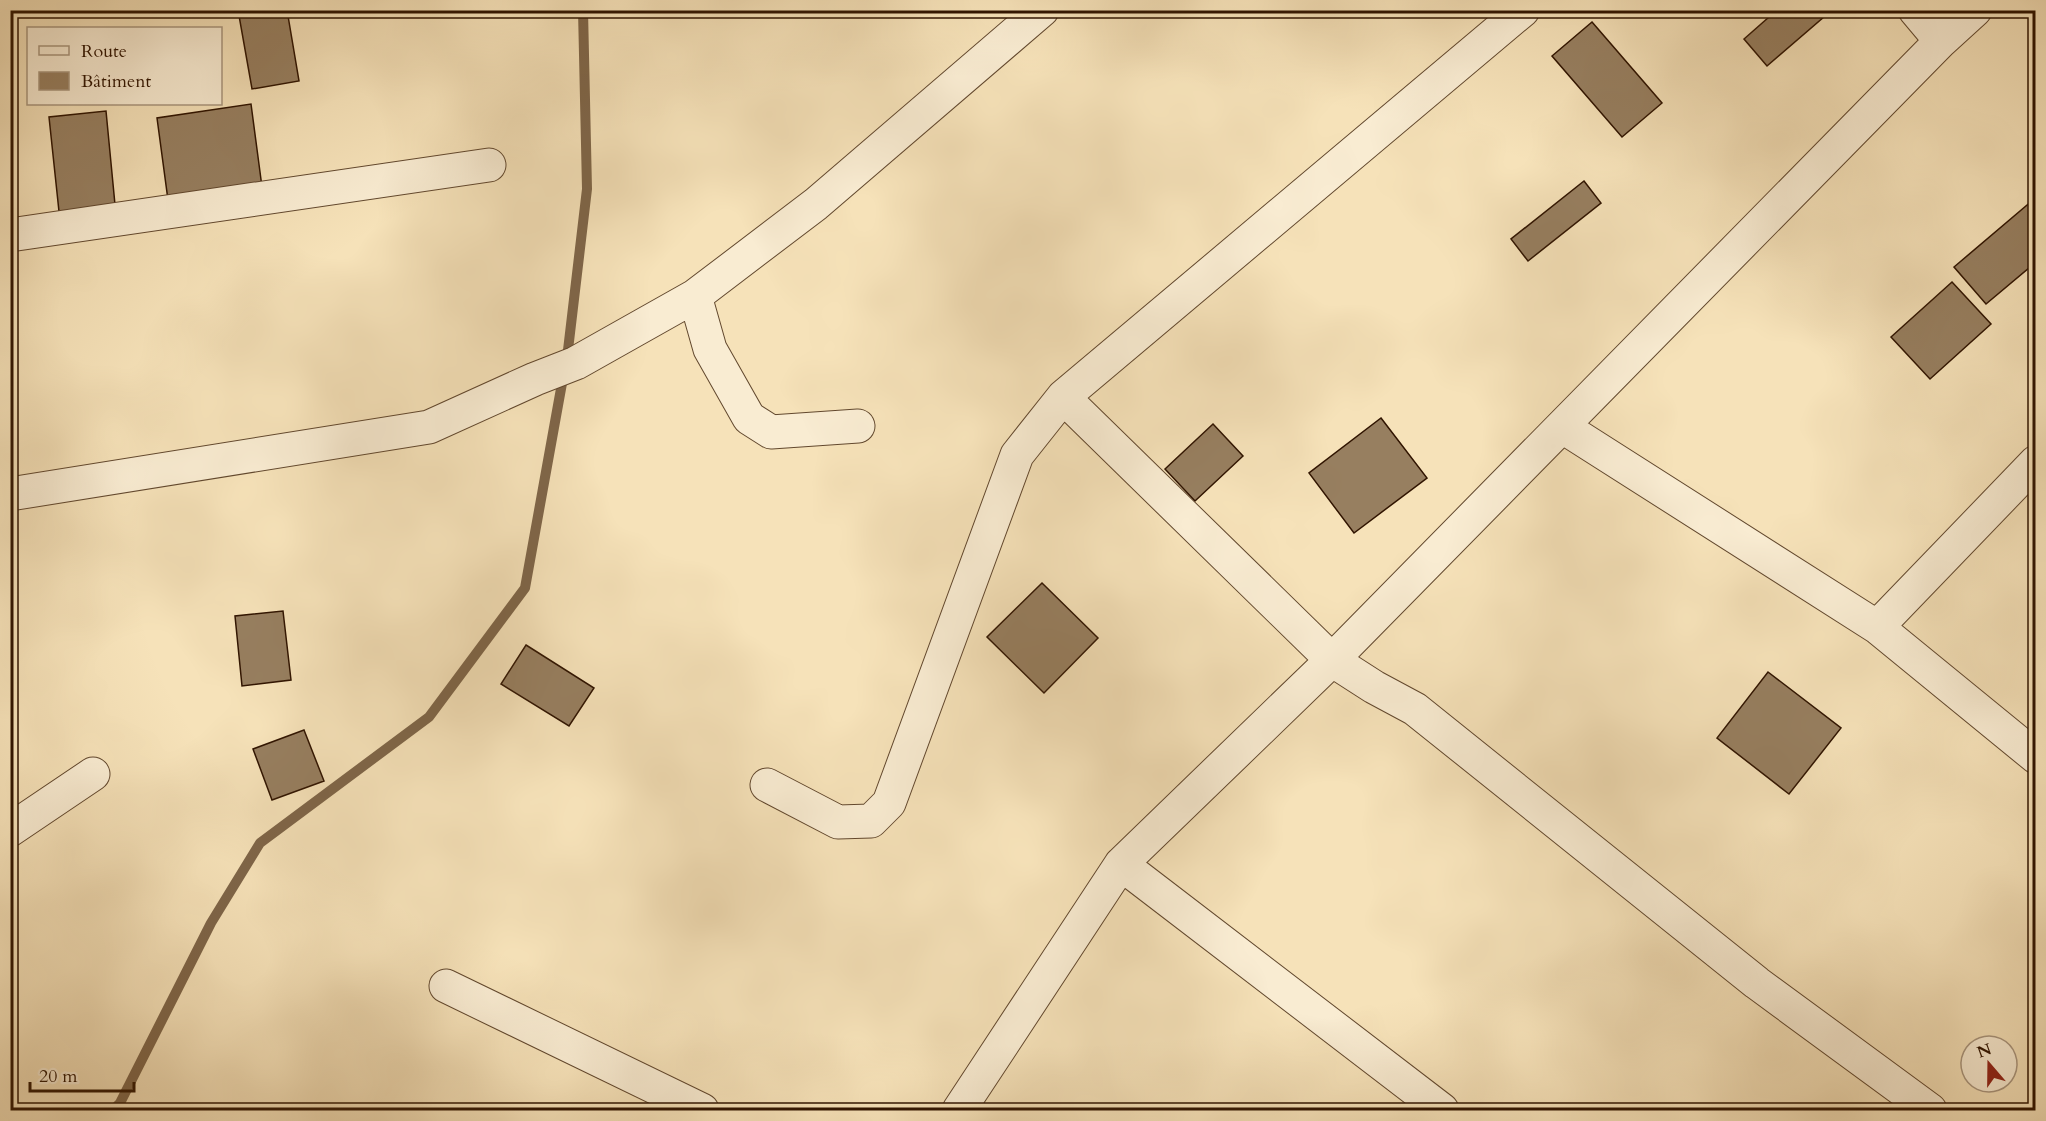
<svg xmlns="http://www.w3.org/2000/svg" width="2046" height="1121" viewBox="0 0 2046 1121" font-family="Cardo,serif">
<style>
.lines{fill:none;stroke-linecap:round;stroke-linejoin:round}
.stream{stroke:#7f6649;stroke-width:10}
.building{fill:#977f60;stroke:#301400;stroke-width:1.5}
.minor-casing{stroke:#62482e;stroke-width:35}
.minor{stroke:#f9ecd2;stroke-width:33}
</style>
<rect width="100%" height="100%" fill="#f6e2b9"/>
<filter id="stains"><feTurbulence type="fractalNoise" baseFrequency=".00333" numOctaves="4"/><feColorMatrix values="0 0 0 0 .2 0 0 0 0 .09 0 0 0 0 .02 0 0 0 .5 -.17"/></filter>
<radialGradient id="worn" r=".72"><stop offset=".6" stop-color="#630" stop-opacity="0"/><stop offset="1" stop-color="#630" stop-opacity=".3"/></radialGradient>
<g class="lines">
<!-- stream -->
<path class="stream" d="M113,1110L120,1103L211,923L260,843L429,717L525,588L568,350L587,189L583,10"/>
</g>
<!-- building -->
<path class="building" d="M238,10H287L299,81L252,89Z
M1777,10H1832L1767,66L1744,39Z
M1592,22L1662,103L1622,137L1552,56Z
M251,104L262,187L168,200L157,118Z
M106,111L116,215L60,221L49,117Z
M1584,181L1601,203L1528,261L1511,239Z
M2033,200L2036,203V262L1986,304L1954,267Z
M1952,282L1991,324L1930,379L1891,337Z
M1381,418L1427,478L1354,533L1309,473Z
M1213,424L1243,456L1195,501L1165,469Z
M1042,583L1098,638L1044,693L987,637Z
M283,611L291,680L242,686L235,616Z
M526,645L594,688L569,726L501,684Z
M1768,672L1841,728L1789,794L1717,738Z
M304,730L324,781L272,800L253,749Z"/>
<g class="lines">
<!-- minor casing -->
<g class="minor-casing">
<path id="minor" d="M1915,10L1941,41
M10,235L489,165
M695,296L710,349L749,418L771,432L858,426
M1063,397L1332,660L1374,687L1415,709L1757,983L1930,1110
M1563,427L1877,627L2036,757
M10,494L429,427L535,379L576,363L695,296L816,204L1042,10
M1877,627L2036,462
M767,785L838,822L871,821L889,803L1017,455L1063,397L1523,10
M10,830L93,774
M1121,864L1442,1110
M446,986L702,1110
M959,1110L1121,864L1332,660L1941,41L1975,10"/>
</g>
<!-- minor -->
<use href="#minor" class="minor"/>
</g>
<!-- margin -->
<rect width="2046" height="1121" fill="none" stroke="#f6e2b9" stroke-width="36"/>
<rect x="12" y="12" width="2022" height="1097" fill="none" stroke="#301400" stroke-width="3"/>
<rect x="18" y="18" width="2010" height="1085" fill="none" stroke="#301400" stroke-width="1.5"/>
<!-- legend -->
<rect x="27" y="27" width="195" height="78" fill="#f9ecd2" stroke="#a9967e" stroke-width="1.5"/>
<rect x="39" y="46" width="30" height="9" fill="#f9ecd2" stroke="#a9967e" stroke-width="1.5"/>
<text x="81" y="57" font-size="18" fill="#301400">Route</text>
<rect x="39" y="72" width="30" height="18" fill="#977f60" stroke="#a9967e" stroke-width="1.5"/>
<text x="81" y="87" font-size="18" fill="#301400">Bâtiment</text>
<!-- north arrow -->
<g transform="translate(1989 1064) rotate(340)"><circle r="28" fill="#f9ecd2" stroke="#a9967e" stroke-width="1.5"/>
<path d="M0-4.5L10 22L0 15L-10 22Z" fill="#8f2418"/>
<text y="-9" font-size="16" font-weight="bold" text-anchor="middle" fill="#301400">N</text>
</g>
<!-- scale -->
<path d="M30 1082v9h104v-9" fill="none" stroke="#301400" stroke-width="3"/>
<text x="39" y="1082" font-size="18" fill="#301400" stroke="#f9ecd2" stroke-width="4.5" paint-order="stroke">20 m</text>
<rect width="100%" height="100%" filter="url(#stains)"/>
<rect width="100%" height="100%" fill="url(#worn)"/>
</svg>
